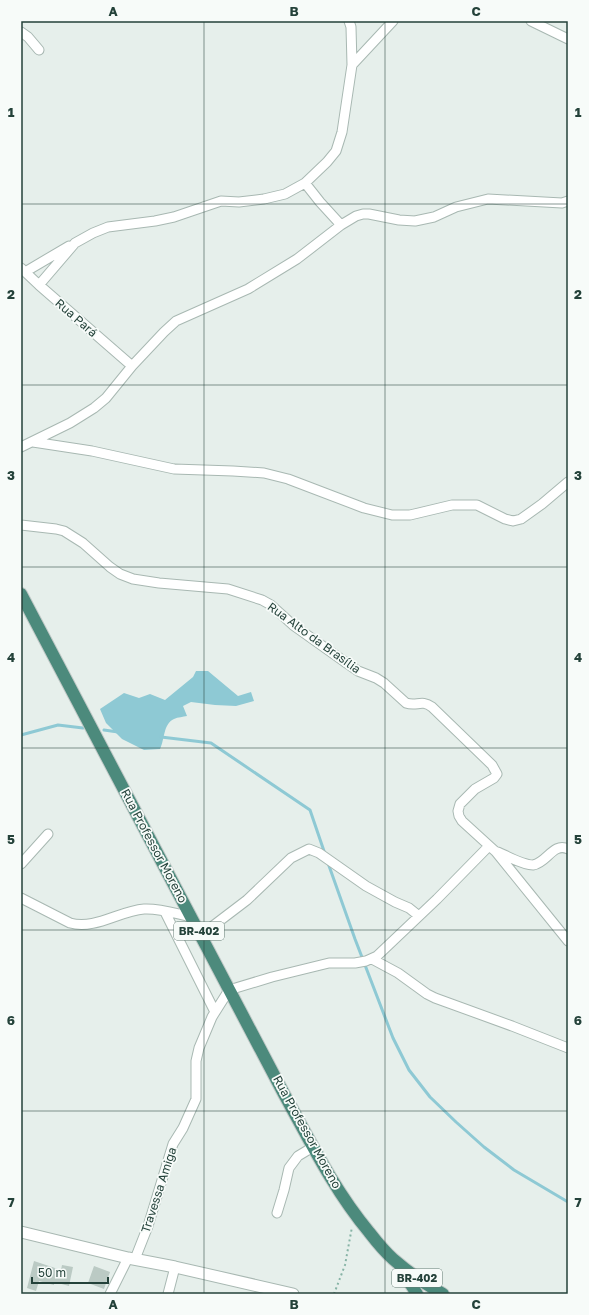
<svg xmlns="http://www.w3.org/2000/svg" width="589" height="1315" viewBox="0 0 589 1315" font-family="'Golos Text',sans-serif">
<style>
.water{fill:#8ec9d4}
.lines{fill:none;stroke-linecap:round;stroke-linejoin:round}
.stream{stroke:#8ec9d4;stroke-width:3}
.building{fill:#bbcac4}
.minor-casing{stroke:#a8b8b2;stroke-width:11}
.tertiary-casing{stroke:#a8b8b2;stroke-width:13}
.trunk-casing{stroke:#c2cac8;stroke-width:14}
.path{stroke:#86b3a5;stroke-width:2;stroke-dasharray:2 3;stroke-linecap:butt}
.minor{stroke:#fff;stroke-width:9}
.tertiary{stroke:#fff;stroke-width:11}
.trunk{stroke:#4c8a7c;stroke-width:12}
.grid{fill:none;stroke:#24423a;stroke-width:1;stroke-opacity:0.55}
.labels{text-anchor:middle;stroke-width:3.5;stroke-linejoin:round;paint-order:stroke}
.shield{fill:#f7fbf9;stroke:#637a73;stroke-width:1}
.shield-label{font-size:11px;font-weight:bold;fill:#24423a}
.street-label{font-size:12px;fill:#24423a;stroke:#f7fbf9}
.neatline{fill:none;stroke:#24423a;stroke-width:1.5}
.grid-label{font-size:13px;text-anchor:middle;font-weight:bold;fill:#24423a}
</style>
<rect width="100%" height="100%" fill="#e6efeb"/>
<!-- water -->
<path class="water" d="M196,671H208L238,696L251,692L254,701L236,706L215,705L191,702L183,706L187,716C183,717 178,717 174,719C163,724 165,739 160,749L144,750L122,739L106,723L100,709L124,693L139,698L150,694L165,700L193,677Z"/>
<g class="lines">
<!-- stream -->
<path class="stream" d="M104,730L118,732
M21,735L58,725L83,728
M161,737L211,743L310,810L325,854
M328,863L355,939L393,1038L409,1070L430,1097L456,1122L484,1147L514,1170L568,1202"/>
</g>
<!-- building -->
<path class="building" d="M34,1261L61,1270L62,1265L73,1267L69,1286L54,1282V1285L39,1281L36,1291L27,1288Z
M94,1266L110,1272L104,1289L88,1283Z"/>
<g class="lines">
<!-- minor casing -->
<g class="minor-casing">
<path id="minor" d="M531,21L568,39
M21,32L28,37L39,50
M352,65L393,21
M305,183L320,202L341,225
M21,268L39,285L132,366
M25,272L69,246
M39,285L75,243L93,233L108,227L155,221L174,217L221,201L239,202L264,199L285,194L305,183L327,162L336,151L342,132L352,65L351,27L349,21
M33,442L92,451L174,469L233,471L264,473L288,479L364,508L392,515H410L452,505H477L505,519L513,521L521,519L542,504L568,482
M21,447L70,423L94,408L106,398L132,366L164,332L176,321L248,289L297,259L341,225L356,216L363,214H369L399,220L415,221L434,217L456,207L488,199L562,203L568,201
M21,525L56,529L64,531L83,543L110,567L120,574L133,579L159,583L228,589L262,600L271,605L293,625L345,662L358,671L376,678L384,683L406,703C417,707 421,699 432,707L492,765L497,774L494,778L475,789L460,804L458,811L459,816L462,821L496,852L568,941
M498,852C507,856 523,865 533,865C547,863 553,842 568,849
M21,864L48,834
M21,898L70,923C95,930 119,911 144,909C160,908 177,914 192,917
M165,912L215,1012
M201,935L247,900L291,858L309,849L319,853L366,886L395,902L409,908L419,916
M372,959L398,973L427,994L435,998L512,1026L568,1048
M277,1213L284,1190L289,1168L298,1156L313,1147
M135,1259L148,1226L173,1144L183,1128L196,1099V1061L199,1048L212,1017L229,990L272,977L329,963H355L366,961L377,956L437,899L489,846
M110,1294L128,1258
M168,1294L175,1267"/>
</g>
<!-- tertiary casing -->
<g class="tertiary-casing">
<path id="tertiary" d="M21,1232L128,1258L175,1267L293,1294"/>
</g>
<!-- trunk casing -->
<g class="trunk-casing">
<path id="trunk" d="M21,594L284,1094C310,1141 334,1190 369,1232C376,1241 384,1251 393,1259C408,1272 425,1284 443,1294
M401,1269L417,1294"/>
</g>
<!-- path -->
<path class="path" d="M334,1294L345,1265L352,1227"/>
<!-- minor -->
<use href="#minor" class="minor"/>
<!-- tertiary -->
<use href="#tertiary" class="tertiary"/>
<!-- trunk -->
<use href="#trunk" class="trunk"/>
</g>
<!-- grid -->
<path class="grid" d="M204,21V1294M385,21V1294M21,204H568M21,385H568M21,567H568M21,748H568M21,930H568M21,1111H568"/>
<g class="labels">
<!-- shield labels -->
<g class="shield">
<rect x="174" y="922" width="50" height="18" rx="3"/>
<rect x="392" y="1269" width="50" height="18" rx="3"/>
</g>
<g class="shield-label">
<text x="199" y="935">BR-402</text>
<text x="417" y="1282">BR-402</text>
</g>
<!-- street labels -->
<g class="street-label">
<text transform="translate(76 318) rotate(41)" y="4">Rua Pará</text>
<text transform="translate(314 638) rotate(36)" y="4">Rua Alto da Brasília</text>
<text transform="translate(154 846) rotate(62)" y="4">Rua Professor Moreno</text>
<text transform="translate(307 1132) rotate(61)" y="4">Rua Professor Moreno</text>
<text transform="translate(159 1190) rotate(-72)" y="4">Travessa Amiga</text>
</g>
</g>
<!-- border -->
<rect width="589" height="1315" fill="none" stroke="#f7fbf9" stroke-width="44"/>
<!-- scale -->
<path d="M32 1277v6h76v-6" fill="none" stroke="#24423a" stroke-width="2"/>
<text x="38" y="1277" font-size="12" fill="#24423a" stroke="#f7fbf9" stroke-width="3" paint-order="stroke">50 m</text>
<rect x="22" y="22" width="545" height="1271" class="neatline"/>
<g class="grid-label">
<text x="113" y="16">A</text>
<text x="294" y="16">B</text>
<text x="476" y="16">C</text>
<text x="11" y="117">1</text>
<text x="578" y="117">1</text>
<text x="11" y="299">2</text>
<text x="578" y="299">2</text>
<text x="11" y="480">3</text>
<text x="578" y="480">3</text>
<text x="11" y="662">4</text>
<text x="578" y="662">4</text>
<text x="11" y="844">5</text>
<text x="578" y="844">5</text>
<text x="11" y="1025">6</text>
<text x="578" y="1025">6</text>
<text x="11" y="1207">7</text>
<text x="578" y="1207">7</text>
<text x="113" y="1309">A</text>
<text x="294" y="1309">B</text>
<text x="476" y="1309">C</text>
</g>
</svg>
